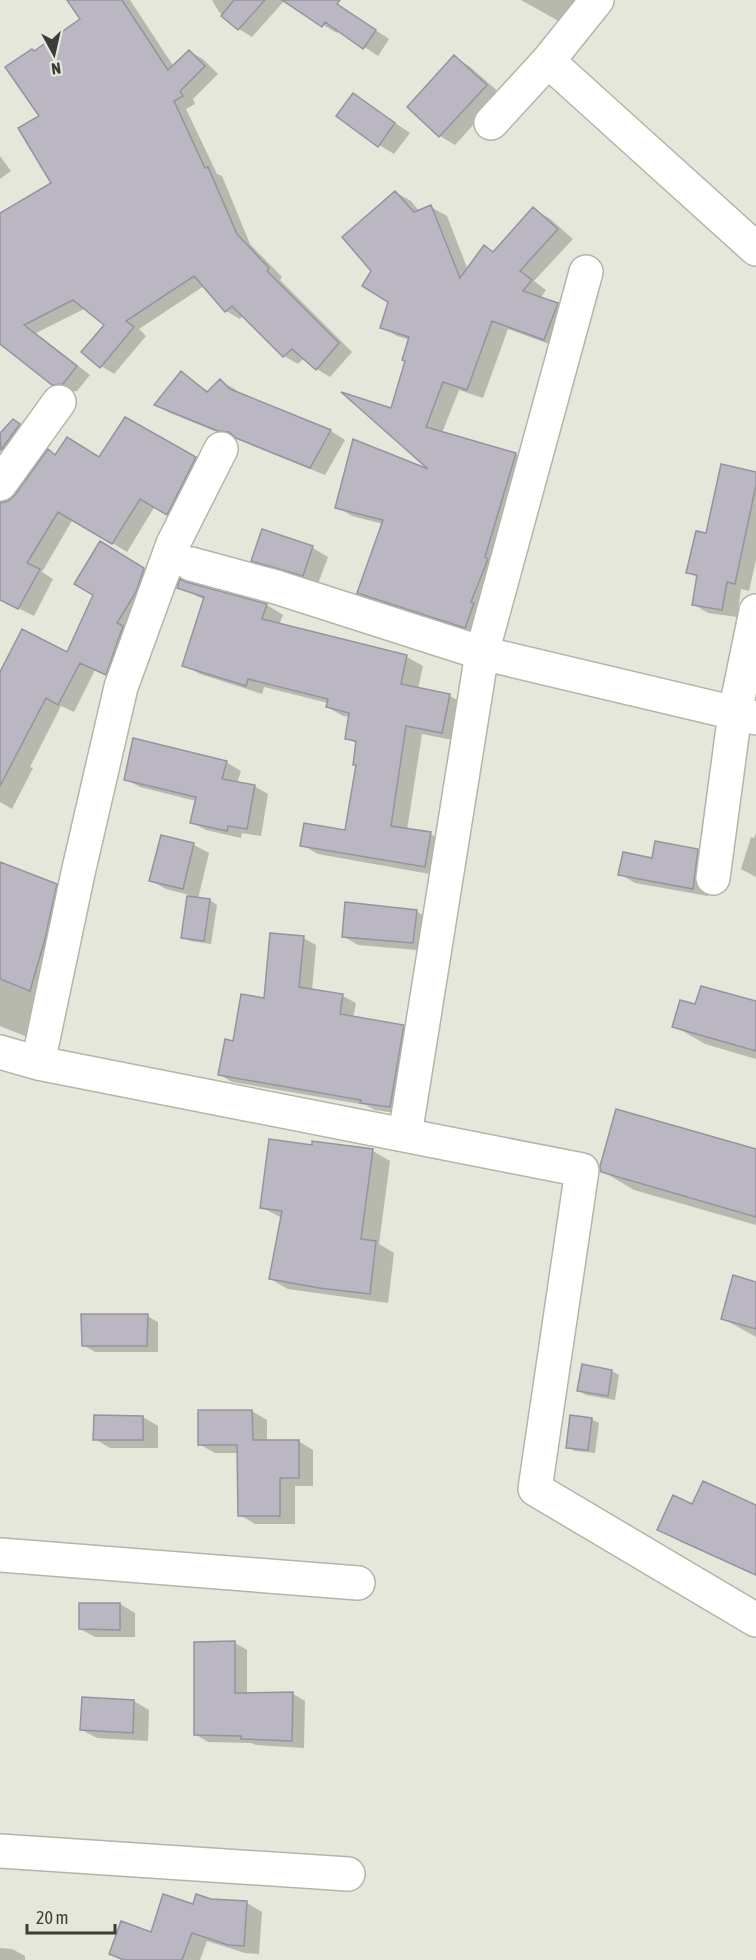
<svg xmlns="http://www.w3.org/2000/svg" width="756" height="1960" viewBox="0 0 756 1960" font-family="'Asap Condensed',sans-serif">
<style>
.shadow{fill:#0003}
.building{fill:#bab7c3;stroke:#96939f;stroke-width:1.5}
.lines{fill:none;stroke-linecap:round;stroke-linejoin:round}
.minor-casing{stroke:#b3b5a9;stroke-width:36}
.minor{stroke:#fff;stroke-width:33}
</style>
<rect width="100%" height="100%" fill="#e5e7da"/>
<!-- shadow -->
<path class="shadow" d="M79,0H130L174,67L190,52L203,59L218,74L193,99L195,104L186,109L217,174L222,176L250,244L282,277L280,280L352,352L330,377L317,369L304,358L298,364L284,356L243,315L240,319L226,311L204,286L139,329L146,336L114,374L101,366L106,324L86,308L36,333L90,375L77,391L68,392L53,383L0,334V215L53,183L41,116L35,52L82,20Z
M212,0H330L389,39L378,56L339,30L337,33L323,25L285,0L252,37L239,29L219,12Z
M521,0H575L562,23Z
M454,57L469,66L501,94L455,145L440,136L409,107Z
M354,95L410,133L394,154L379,145Z
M0,156L11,171L0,179Z
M395,192L411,201L419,211L431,207L447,216L468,270L494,253L533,209L549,218L573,239L534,281L546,290L540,299L557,305L573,314L560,348L508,329L483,398L459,390L442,433L515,454L531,463L481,636L375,602L359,593L383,524L352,516L337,507L434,473L392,410L407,361L410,340L397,336L382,327L390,301L373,271Z
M182,373L209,392L220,381L235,389L240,395L331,431L345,440L325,475L253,446L241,439H234L170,413L156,405Z
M126,419L210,467L182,522L155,506L127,552L73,519L42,572L53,579L34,616L0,599V516L49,451L57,455L100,459Z
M13,420L26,429L9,453L0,447V435Z
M756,473V560L749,591L741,589L737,617L708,613L693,604L698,578L688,572L707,535Z
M263,531L313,548L328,557L318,584L268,569L252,560Z
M100,543L159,578L121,682L95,670L74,712L61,706L30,767L33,768L12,809L0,802V695L68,655L95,594Z
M186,584L267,605L283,615L279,625L407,657L423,666L418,689L450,696L466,705L458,741L422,734L407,830L430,834L446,843L441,876L318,854L302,845L346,832L358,766L357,744L347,738L350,717L343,716L327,707L328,703L264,687L262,694L200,674L184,665L205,600L179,587Z
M226,762L241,771L237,783L254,786L268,794L261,836L242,833L241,838L206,830L191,822L196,801L140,787L125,779Z
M756,833V877L741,869L751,837L754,838Z
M162,837L194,845L209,853L198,899L210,900L217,905L211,944L190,941L183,937L189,895L166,889L151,881Z
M697,850L713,859L708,896L635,883L620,874L653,860Z
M0,876L56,885L75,896L40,1042L0,1026Z
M416,911L431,920L428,951L358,945L343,936Z
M303,938L316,945L312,991L343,996L356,1003L353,1018L403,1027L416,1034L403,1114L375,1110L366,1105L232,1082L219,1074L234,1043L265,1000Z
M756,1003V1059L705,1044L674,1026L696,1005Z
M313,1147L373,1151L390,1161L379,1244L394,1253L388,1303L288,1289L270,1279L282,1218L261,1207Z
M756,1151V1225L634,1190L602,1171Z
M756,1283V1337L722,1318Z
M147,1316L158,1322V1352H95L83,1345Z
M612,1371L619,1375L615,1400L586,1395L579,1391Z
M199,1411H252L267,1420V1441H298L313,1450V1486H295V1524H255L240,1515L239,1453H215L199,1444Z
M143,1417L158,1426V1448H110L95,1439Z
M591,1419L599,1423L595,1453L575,1451L568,1447Z
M756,1506V1576L681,1542L659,1530Z
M120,1604L135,1613V1637H95L80,1629Z
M235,1643L247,1650V1694H293L305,1701L304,1748L256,1745L251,1743L208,1742L195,1734Z
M83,1699L134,1701L149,1710L148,1741L97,1738L82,1730Z
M211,1900L247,1903L262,1912L259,1954L245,1953L207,1941L200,1960H121L111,1954L152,1934L194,1906Z
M0,1948L12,1949L25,1956V1960H0Z"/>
<!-- building -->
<path class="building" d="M67,0H122L168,70L189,50L205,66L180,91L183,96L174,101L205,168L208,167L237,234L269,268L267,271L339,343L316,370L292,349L283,357L232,306L225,312L194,276L126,321L134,327L100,368L81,352L104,325L73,300L24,325L77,366L63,384L52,385L0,344V213L51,183L18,128L39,116L5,67L32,49L34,51L80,19Z
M234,0H265L238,30L221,16Z
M282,0H340L337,4L376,30L363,49L325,22L322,27Z
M454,55L487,85L439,137L407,107Z
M353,93L395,123L378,147L336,116Z
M395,191L414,212L431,205L460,278L484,245L493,252L533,207L558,229L520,271L532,280L523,291L558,303L544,340L492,321L467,390L443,382L426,427L516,453L485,557L488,559L471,602L474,603L465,628L357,593L383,520L335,508L353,439L428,469L341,392L391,408L405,361L402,360L409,337L380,328L388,302L362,286L371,271L342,237Z
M181,371L207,392L220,379L230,389L331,430L310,468L236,438L229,432L218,431L154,405Z
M125,417L196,457L167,515L140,499L112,544L58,512L27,563L40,569L18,609L0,600V503L8,501L15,495L48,449L55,455L67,437L99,457Z
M13,419L20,424L1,450L0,433Z
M721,464L756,472V485L735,584L727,582L722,610L692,605L697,575L686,573L696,531L706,533Z
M262,529L313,546L303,576L251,561Z
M100,541L144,568L136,592L117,623L123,626L106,675L80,663L58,705L46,698L0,786V672L22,629L67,652L93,595L74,584Z
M180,579L186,582L267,604L262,619L407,655L401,684L450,694L442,733L406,726L391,826L431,832L425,867L300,846L304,823L345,830L356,765H353L356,741L345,739L349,713L326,707L328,699L248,679L246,686L182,666L204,597L177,588Z
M133,738L227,761L222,779L255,785L247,829L228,826L227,831L190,823L196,797L124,780Z
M161,835L194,843L183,889L149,881Z
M655,841L698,849L693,889L618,875L623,852L652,858Z
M0,862L57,884L45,939L30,991L0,979Z
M187,896L210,899L204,941L181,938Z
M345,902L417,910L413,943L342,937Z
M270,933L304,936L299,987L343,994L340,1014L404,1025L390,1107L360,1103L361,1100L218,1075L225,1039L233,1041L241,994L264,998Z
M701,986L756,1001V1051L672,1027L680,1000L695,1004Z
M616,1109L756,1149V1217L601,1172L600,1166Z
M269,1139L312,1145V1141L373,1149L361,1239L376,1241L370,1294L319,1288L269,1279L282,1211L260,1208Z
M733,1275L756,1282V1329L721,1319Z
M81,1314H148L147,1346H82Z
M582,1364L612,1370L608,1396L577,1391Z
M198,1410H252L253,1440H299V1478H280V1516H238L237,1445H198Z
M94,1415L143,1416V1440H93Z
M570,1415L592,1418L588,1450L566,1448Z
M703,1481L756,1505V1575L657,1530L673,1495L692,1504Z
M79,1603H120V1630L79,1629Z
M235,1641V1693L293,1692L292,1741L241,1739V1736L194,1735V1642Z
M82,1697L134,1700L133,1733L80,1730Z
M163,1894L193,1904L196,1894L211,1899L247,1901L244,1946L228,1945L192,1933L182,1960H124L109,1954L121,1921L151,1932Z"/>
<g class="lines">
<!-- minor casing -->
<g class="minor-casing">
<path id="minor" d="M548,61L756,249
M491,123L548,61L597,0
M0,484L59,402
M191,564L276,587L482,653L756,718
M713,878L735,713L756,611
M0,1052L38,1063L582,1170L535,1489L756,1620
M38,1063L78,873L121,687L173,544L221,449
M405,1135L482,653L586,272
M0,1555L358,1583
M0,1851L348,1874"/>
</g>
<!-- minor -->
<use href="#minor" class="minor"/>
</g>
<!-- north arrow -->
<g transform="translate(54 54) rotate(172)" stroke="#e5e7da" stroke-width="4.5" paint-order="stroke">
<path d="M0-4.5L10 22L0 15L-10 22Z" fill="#3c3d38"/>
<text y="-9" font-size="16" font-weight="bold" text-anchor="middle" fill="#3c3d38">N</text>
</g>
<!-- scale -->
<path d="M27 1924v9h88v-9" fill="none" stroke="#3c3d38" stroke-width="3"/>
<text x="36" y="1924" font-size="18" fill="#3c3d38" stroke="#e5e7da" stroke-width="4.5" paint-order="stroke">20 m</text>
</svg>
